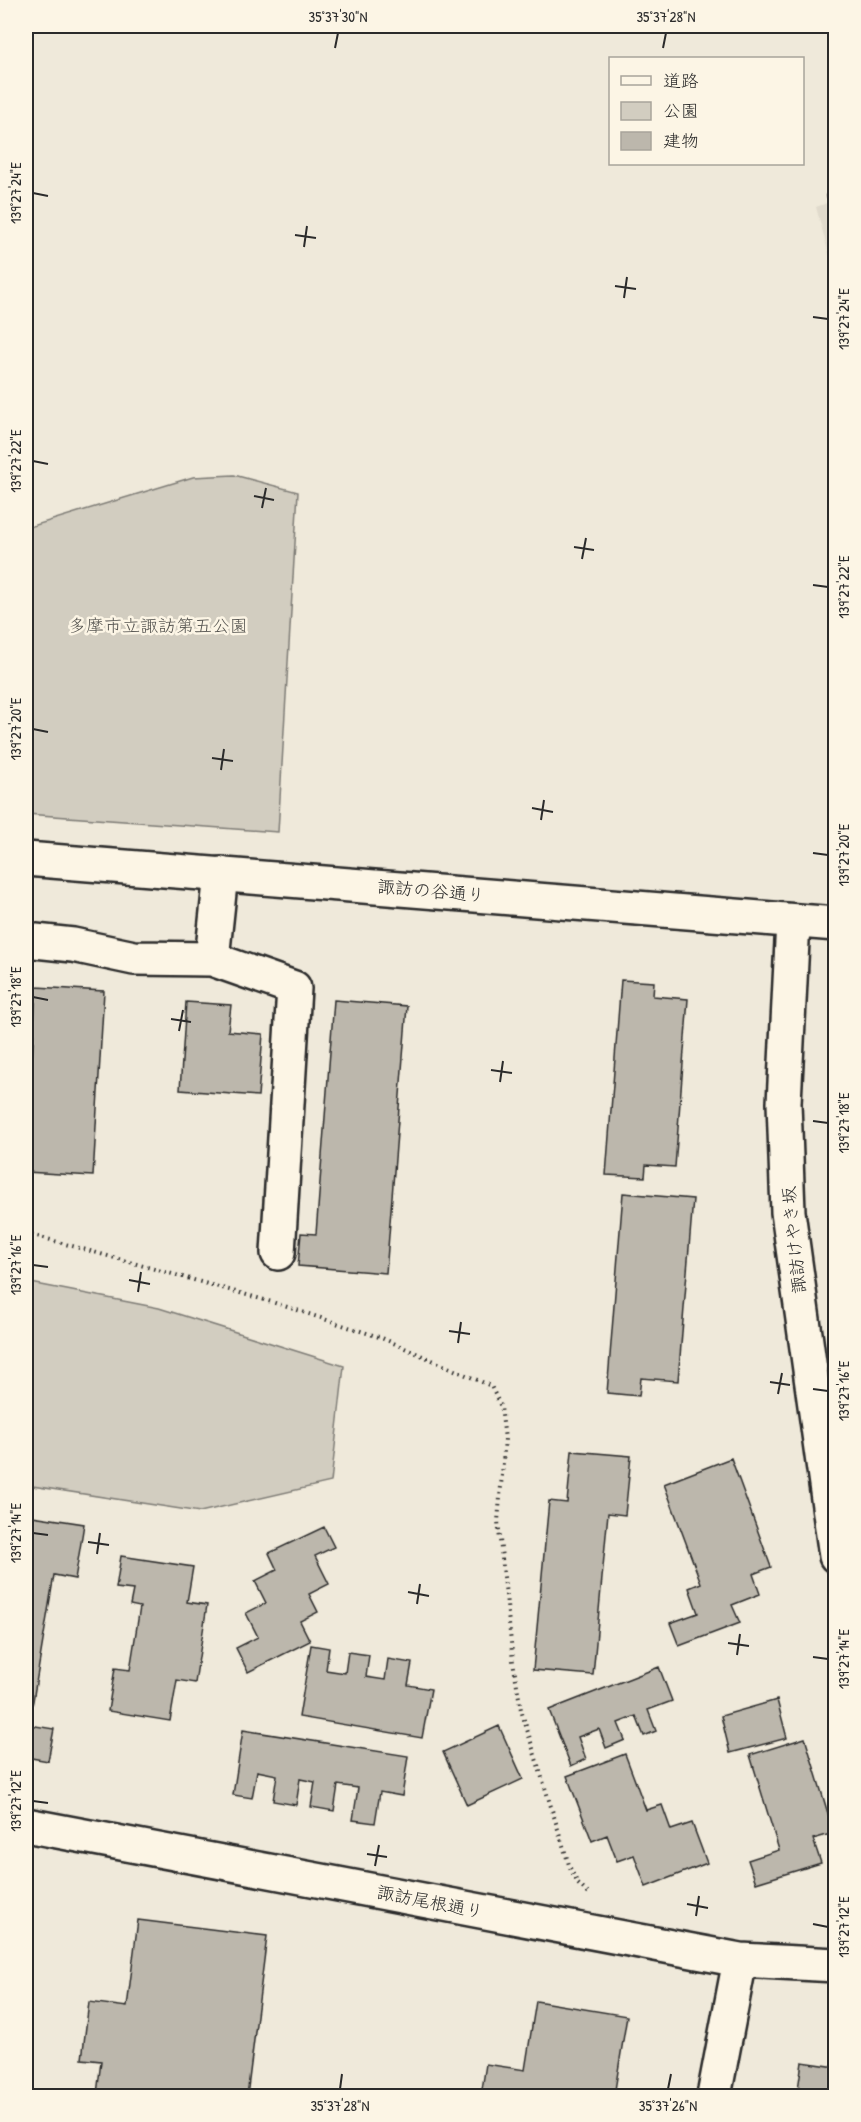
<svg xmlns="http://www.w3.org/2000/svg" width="861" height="2122" viewBox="0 0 861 2122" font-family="'Patrick Hand','Klee One',sans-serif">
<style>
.built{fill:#e0dacc}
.green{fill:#d2cdc0;stroke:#7e7c76;stroke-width:1.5}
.building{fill:#bcb7ac;stroke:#2b2b2b;stroke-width:1.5}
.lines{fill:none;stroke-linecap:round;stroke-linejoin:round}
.street-casing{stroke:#2b2b2b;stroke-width:38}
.secondary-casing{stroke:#2b2b2b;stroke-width:38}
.path{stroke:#2b2b2b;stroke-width:4;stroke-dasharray:1.5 4.5;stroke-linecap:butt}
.street{stroke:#fcf5e5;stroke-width:33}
.secondary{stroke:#fcf5e5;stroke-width:33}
.ticks{fill:none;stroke:#2b2b2b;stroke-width:2}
.labels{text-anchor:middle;stroke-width:5;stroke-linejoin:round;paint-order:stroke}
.park-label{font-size:18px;fill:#555450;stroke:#fcf5e5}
.street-label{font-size:18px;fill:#2b2b2b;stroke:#fcf5e5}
.neatline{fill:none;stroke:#2b2b2b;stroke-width:2}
.ticks-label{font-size:15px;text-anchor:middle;fill:#2b2b2b}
</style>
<rect width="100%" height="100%" fill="#efe9da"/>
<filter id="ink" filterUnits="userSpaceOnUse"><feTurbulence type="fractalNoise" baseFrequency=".0167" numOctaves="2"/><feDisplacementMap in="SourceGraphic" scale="12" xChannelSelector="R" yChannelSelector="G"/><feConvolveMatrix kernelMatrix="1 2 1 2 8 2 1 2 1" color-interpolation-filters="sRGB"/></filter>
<g filter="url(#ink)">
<!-- built -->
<path class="built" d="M835,200H836L835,276L816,207Z"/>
<!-- green -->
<path class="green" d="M234,475L298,492L278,832L26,814V528L193,477Z
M26,1282L159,1308L344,1366L331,1482L200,1512L26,1485Z"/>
<!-- building -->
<path class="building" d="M621,980L654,982L653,996L688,999L675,1167L646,1165L645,1177L606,1175Z
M36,987L104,991L93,1176L26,1172Z
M334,1000L407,1006L386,1273L298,1266L301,1233L316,1234Z
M186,1002L231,1005L228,1031L263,1034L258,1096L180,1090Z
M623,1193L693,1199L678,1381L641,1378L639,1396L607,1393Z
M572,1451L631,1456L625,1515L608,1513L593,1675L533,1670L549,1501L567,1503Z
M731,1458L771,1567L753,1574L760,1594L732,1605L740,1623L679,1646L670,1623L698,1613L689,1588L701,1583L664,1484Z
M26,1515L84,1524L75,1579L54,1575L29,1725L54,1729L48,1761L26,1757Z
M324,1527L334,1547L315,1556L329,1584L309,1594L318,1612L300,1621L310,1641L248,1672L236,1648L258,1637L246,1613L266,1603L255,1581L277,1570L269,1553Z
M121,1556L193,1567L187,1602L207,1605L195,1683L177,1680L170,1721L108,1711L115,1668L130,1670L140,1607L130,1605L133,1590L116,1588Z
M311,1645L329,1648L326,1670L345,1673L348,1652L369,1655L366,1677L385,1680L388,1659L412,1663L408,1685L431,1689L422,1738L299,1717Z
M659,1667L672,1701L648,1710L656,1731L644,1736L636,1716L618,1723L625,1740L606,1748L599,1729L578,1737L586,1759L571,1766L549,1710Z
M777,1700L787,1738L730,1753L721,1716Z
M499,1726L523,1779L467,1805L443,1752Z
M243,1730L408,1756L402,1796L380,1792L375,1823L353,1820L358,1788L338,1785L334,1811L311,1807L315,1782L300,1779L296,1805L273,1801L277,1775L257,1771L252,1798L233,1795Z
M805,1738L834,1833L813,1839L821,1863L756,1883L748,1860L779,1850L750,1755Z
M625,1754L646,1810L662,1805L671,1830L692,1823L707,1863L646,1887L634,1855L617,1861L607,1835L592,1841L567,1776Z
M138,1920L267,1936L247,2096L97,2094L101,2061L82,2059L89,2002L127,2007Z
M536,2001L627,2016L614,2096H481L486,2064L525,2070Z
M802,2062L836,2067V2096H797Z"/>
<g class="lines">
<!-- street casing -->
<g class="street-casing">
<path id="street" d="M26,940L73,945L134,958L212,959L294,988L278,1253
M212,959L221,874
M26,1825L740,1960L836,1965
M714,2096L740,1960"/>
</g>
<!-- secondary casing -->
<g class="secondary-casing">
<path id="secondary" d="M26,859L836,924
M793,921L784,1103L788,1212L836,1556"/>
</g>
<!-- path -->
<path class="path" d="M826,196L836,193
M26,1233L272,1302L382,1338L491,1386L501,1407L505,1439L498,1521L513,1661L521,1710L570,1868L578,1884L591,1896"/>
<!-- street -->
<use href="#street" class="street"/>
<!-- secondary -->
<use href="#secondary" class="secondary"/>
</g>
</g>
<!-- ticks -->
<path class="ticks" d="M335,48L338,33M663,48L666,33M33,193L48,196M295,235L316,238M304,247L307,226M615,286L636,289M624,298L627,277M813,317L828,319M33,461L48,464M254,496L274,500M262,508L266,488M574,547L594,550M582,559L586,538M813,585L828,587M33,729L48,732M212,758L233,761M221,770L224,749M532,808L553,812M541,820L544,800M813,853L828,855M33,997L48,1000M171,1019L191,1022M179,1031L183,1010M491,1070L512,1073M500,1082L503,1061M813,1121L828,1123M33,1265L48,1267M129,1280L150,1284M138,1292L141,1272M449,1331L470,1334M458,1343L461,1322M770,1382L790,1385M813,1389L828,1391M778,1394L782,1373M33,1533L48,1535M88,1542L109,1545M97,1554L100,1533M408,1592L429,1596M417,1604L420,1584M728,1643L749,1646M737,1655L740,1634M813,1657L828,1659M33,1801L48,1803M367,1854L387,1857M375,1866L379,1845M687,1904L708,1908M696,1916L699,1896M813,1924L828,1927M340,2089L342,2074M668,2089L671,2074"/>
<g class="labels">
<!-- park labels -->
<g class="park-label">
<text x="158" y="632">多摩市立諏訪第五公園</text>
</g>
<!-- street labels -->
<g class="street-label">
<text transform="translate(431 891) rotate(5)" y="6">諏訪の谷通り</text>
<text transform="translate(794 1240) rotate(-96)" y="6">諏訪けやき坂</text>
<text transform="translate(430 1902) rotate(11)" y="6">諏訪尾根通り</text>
</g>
</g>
<!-- margin -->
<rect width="861" height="2122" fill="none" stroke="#fcf5e5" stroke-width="66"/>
<!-- legend -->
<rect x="609" y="57" width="195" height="108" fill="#fcf5e5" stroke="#a8a49b" stroke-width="1.5"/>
<rect x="621" y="76" width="30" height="9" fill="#fcf5e5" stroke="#a8a49b" stroke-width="1.5"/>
<text x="663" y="87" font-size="18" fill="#2b2b2b">道路</text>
<rect x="621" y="102" width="30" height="18" fill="#d2cdc0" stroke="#a8a49b" stroke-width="1.5"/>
<text x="663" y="117" font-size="18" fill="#2b2b2b">公園</text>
<rect x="621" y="132" width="30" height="18" fill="#bcb7ac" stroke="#a8a49b" stroke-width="1.5"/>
<text x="663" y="147" font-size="18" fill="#2b2b2b">建物</text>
<rect x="33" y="33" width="795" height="2056" class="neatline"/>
<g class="ticks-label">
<text x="338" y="22">35°37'30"N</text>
<text x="666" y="22">35°37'28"N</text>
<text transform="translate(16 193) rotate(-90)" y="5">139°27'24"E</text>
<text transform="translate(844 319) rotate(-90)" y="5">139°27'24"E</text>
<text transform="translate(16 461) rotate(-90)" y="5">139°27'22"E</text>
<text transform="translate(844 587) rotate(-90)" y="5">139°27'22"E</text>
<text transform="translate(16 729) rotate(-90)" y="5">139°27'20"E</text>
<text transform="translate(844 855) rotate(-90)" y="5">139°27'20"E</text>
<text transform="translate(16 997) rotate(-90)" y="5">139°27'18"E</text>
<text transform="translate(844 1123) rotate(-90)" y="5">139°27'18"E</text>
<text transform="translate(16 1265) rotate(-90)" y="5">139°27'16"E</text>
<text transform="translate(844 1391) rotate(-90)" y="5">139°27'16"E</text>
<text transform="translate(16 1533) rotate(-90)" y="5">139°27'14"E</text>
<text transform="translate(844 1659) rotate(-90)" y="5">139°27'14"E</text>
<text transform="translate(16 1801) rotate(-90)" y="5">139°27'12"E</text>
<text transform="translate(844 1927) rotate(-90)" y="5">139°27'12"E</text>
<text x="340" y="2111">35°37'28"N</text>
<text x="668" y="2111">35°37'26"N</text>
</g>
</svg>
